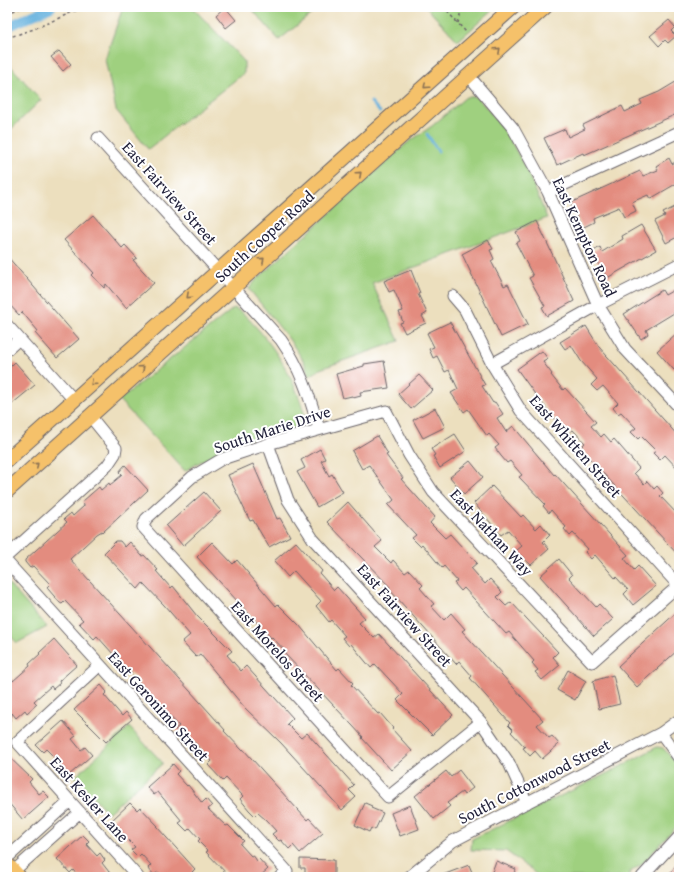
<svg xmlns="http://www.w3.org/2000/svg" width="686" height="884" viewBox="0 0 686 884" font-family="'Gentium Book Plus',serif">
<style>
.green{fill:#9fd07f;stroke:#60795d}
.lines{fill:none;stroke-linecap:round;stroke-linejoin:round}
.stream{stroke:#64b0dd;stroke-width:3}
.canal{stroke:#64b0dd;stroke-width:10}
.building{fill:#e38c7f}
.minor-casing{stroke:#696469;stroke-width:13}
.major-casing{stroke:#696469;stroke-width:16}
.path{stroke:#696469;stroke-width:1.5;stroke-dasharray:3 3;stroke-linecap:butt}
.minor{stroke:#fff;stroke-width:11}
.major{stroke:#f5c16b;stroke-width:14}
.oneway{stroke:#8c7253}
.labels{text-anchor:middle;stroke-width:4;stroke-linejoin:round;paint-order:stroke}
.street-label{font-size:16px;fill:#22223b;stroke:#fff}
</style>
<rect width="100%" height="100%" fill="#fff"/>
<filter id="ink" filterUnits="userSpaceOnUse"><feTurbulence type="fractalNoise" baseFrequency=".025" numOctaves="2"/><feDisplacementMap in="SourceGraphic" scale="8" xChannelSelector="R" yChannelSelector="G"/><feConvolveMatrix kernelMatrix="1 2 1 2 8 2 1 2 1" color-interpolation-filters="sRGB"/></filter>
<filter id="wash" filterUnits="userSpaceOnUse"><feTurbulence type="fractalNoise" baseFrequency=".012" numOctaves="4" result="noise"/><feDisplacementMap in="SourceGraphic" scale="16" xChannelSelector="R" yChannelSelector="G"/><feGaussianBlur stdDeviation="0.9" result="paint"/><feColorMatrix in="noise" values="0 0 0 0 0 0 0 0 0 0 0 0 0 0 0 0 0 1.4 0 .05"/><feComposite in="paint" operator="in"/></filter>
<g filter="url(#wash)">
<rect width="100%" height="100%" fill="#ecdfbe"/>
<!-- green -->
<path class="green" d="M123,7H192L244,61V73L148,149L116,110L105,59Z
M250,7H320L279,40Z
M426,7H496L458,41Z
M7,62L41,100L7,133Z
M466,97H476C510,129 530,176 547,218L372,283L399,341L320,369L310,376L303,360L289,339L249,289L256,280L406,144L432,126Z
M234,308C244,312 250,321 257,328C282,357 299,388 307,425C260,435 226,445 185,471L119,400Z
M7,582L47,627L17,643L7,632Z
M129,727L163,763L108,813L75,777Z
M657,747L663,748L679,766V824L642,864L630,872L628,877H540L506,851L471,850L472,839L616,769Z"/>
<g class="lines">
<!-- stream -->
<path class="stream" d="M371,102L380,112
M427,134L438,151"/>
<!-- canal -->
<path class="canal" d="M7,27L51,7"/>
</g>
<g id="blocks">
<!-- building -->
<path class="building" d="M225,7L236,20L226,28L216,15Z
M669,20L675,27L671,31L676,36L668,43L665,40L659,46L650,36Z
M59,51L71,64L63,71L51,57Z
M679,80V113L584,155L583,153L557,165L544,138L565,129L568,137L585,129L583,125L622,106L625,112L642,104L640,100L659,92Z
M669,158L672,164L679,160V182L650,199L648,195L632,202L636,211L624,217L619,207L593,218L594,222L582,228L570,203L640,171L643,176L658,170L656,166Z
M677,206L679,210V236L666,243L655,221L665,216L663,213Z
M93,215L122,248L125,245L137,258L133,260L154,283L126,308L106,284L104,288L92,275L94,273L64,240Z
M537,221L574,301L547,316L542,307L545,306L529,278L533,276L516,243L520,241L516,232Z
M641,225L656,250L607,278L592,252L600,247L602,252L623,239L622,236Z
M488,240L493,249L490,250L494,259L491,261L504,286L508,284L528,324L501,337L462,254Z
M7,256L79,339L57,358L35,333L38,331L22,312L19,315L7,302Z
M411,270L420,293L418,294L427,313L422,316L426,323L405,333L400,323L403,322L399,312L403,311L394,290L389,292L384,281Z
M679,287V310L646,330L648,334L641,339L624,314L662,290L665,295Z
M450,322L485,385L482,386L493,403L495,402L503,414L497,418L506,432L513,426L554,475L555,474L628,555L624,558L634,570L638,566L656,586L633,605L624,594L628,590L616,577L615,578L595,555L591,559L585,552L588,549L573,533L570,536L564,529L566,527L551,510L549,513L543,506L545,504L519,477L522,475L510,461L507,463L501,456L495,448L499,445L489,434L487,436L468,409L464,412L451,393L458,389L449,370L445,372L437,356L433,358L429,349L434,347L427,333Z
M586,326L599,347L679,437V470L665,455L660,460L653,453L656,451L641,436L638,439L631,432L636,428L621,412L618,414L613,408L618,403L603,386L597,391L591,385L597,379L581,361L571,345L565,349L560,342Z
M679,331V365L674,370L657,351Z
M542,351L548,359L543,362L552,374L551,375L563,390L565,388L596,422L591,426L601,437L604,434L611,442L614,439L639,468L634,473L644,484L647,481L654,489L657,486L663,493L660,496L679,516V556L580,448L585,443L573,430L568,434L559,424L537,397L517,369Z
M384,361L389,388L360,392L361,396L353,398L352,396L343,398L336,374L364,366V364Z
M15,362L35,385L7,408V370Z
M419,375L433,390L411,409L398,394Z
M435,408L445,427L423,438L413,420Z
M455,434L466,451L440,468L433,456L435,455L431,449Z
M377,436L388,454L386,455L403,478L401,479L435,517L430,523L445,538L450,534L477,563L471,568L485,584L490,579L502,592L497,597L506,606L511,602L558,652L553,657L560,665L542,680L535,672L538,670L532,663L534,661L509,632L506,634L464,588L461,591L454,583L457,581L444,566L442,568L422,544L420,546L412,538L416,535L388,505L394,500L369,465L362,469L352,451Z
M320,449L325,459L321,461L329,476L332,474L343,492L317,507L297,472L305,468L301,460Z
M470,461L483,477L464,494L450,477Z
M253,464L277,519L280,518L290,536L269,547L253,520L250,521L228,475Z
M125,465L148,490L103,532L102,531L97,534L70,559L210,713L225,730L224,731L242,750L243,749L307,820L309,818L323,833L300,853L293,845L289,849L281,840L279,841L272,834L276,831L266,820L258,813L255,816L249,810L240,799L243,796L226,778L223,781L208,765L212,761L194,742L190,745L175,729L179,726L161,707L159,710L143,693L136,686L140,683L130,672L126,676L111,658L114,655L97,636L94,639L79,623L83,620L65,601L62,604L60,603L48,589L47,587L50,584L33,566L30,568L25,562V560L67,522L64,519L71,513L73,516L84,506L83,501L99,487L101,490L109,483L110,485L122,475L119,472Z
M492,486L521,517L523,515L536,529L541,524L550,535L543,542L549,549L531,565L516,551L522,546L508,530L501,535L474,503Z
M204,492L221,511L183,546L166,526Z
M348,502L382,541L375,547L391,563L393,560L405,573L409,570L423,585L420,588L434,604L431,606L444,620L451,613L465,629L462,631L543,720L537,725L549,738L552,736L559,744L542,759L535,751L530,756L523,748L525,747L511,732L513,730L508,725L510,723L470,678L472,676L459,661L456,664L389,589L390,587L327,522Z
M116,541H120L125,547L130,542L142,556L144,555L158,570L156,571L171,588L173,586L197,616L232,651L227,655L241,671L246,666L293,718L287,724L301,738L307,733L354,785L349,790L356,797L342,810L281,743L245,708L200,654L196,657L182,642L190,635L164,605L143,583L138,589L104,553Z
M212,542L233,564L237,560L276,606L278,604L299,625L337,670L339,668L353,683L351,685L378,714L380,713L393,728L392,729L412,751L391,770L362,738L363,737L352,725L285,654L286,652L272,637L271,638L197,557Z
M296,542L322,571L320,574L334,590L337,587L365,618L359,623L374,638L379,634L453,715L432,735L397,700L403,694L375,664L371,668L351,644L349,646L342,638L345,636L331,620L329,622L316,606L321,601L294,571L288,577L274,561Z
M559,559L572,575L569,578L596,607L599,604L613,619L594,636L540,576Z
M679,610V649L637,687L618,666Z
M54,639L77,665L59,681L60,683L53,689L51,686L34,701L37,704L27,713L25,710L16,718L12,713L9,723H7V682L11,678L13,681L30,666L29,664L40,654L39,653Z
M568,670L586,681L575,700L557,690Z
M613,675L620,704L599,709L593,681Z
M101,685L107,692L104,695L122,716L126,712L132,719L106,742L74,710Z
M63,721L76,736L72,739L81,750L85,747L92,755L68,776L53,756L46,749L43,752L36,745Z
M7,755L32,779L29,782L39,794L43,791L49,797L23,820L7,801Z
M173,764L179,771L176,774L187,786L188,785L202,803L206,799L212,806L208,809L226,826L228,825L244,841L240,844L251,856L253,855L257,861L259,859L268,869L259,877H230L206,852L208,851L198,841L200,839L190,828L187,831L179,823L182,821L158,792L154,795L147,787Z
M459,770L473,788L464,795L462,792L447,803L450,806L434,819L415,796L446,771L451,777Z
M130,803L137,810L140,807L158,826L157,827L195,869L192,872L197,877H163L158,872L154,875L148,868L151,865L141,854L138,857L131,850L135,847L124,836L121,839L115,832L119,829L111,821Z
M365,803L372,806L371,808L383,813L375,830L371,828L369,832L355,825Z
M410,805L419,829L400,836L391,813Z
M83,835L89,841L86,844L97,856L100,853L105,860L102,863L113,877H79L73,870L70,873L57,859Z
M300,859L334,860V877H305V868H300Z
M496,861L516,869L512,877H490Z
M679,861V877H667Z
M469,865L474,877H440V876Z"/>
</g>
</g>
<g filter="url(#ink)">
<use href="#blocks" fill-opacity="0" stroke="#696469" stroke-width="1"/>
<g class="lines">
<!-- minor casing -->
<g class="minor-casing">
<path id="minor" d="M469,76L513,128L548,192L598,305L625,349L679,407
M98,138L281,340C300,367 310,397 319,429
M548,192L679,132
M453,296L465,310L492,364L521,411L679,586
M7,325L74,400
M7,350L19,339
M492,364L598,305L679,264
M268,444L288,500L313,539L481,722L509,763L527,803
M7,556L107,466L115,454L116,448L90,416
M7,562L287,871L280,877
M100,665L17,742L138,877
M481,722L388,797L143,527L146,519L192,477L222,459L268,444L386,411L409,455L433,492L592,662L679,585
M661,733L679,758
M7,858L70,801
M7,877L80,812
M409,877L453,841L661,733L679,720
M642,877L679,837"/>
</g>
<!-- major casing -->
<g class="major-casing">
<path id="major" d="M7,460L513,7
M7,491L545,7
M7,864L19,877"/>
</g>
<!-- path -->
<path class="path" d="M443,7L466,32
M443,7L454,9L465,8
M7,13L24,7
M458,23L461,12L466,7
M7,38L34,29L84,7"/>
<!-- minor -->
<use href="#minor" class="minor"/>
<!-- major -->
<use href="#major" class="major"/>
</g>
<!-- one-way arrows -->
<defs><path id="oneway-chevron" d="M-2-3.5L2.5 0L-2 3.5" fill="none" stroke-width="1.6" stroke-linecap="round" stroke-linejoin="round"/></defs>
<g class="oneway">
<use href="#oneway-chevron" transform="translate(498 50) rotate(-42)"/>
<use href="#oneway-chevron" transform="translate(426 86) rotate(138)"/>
<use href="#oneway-chevron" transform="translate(359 174) rotate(-42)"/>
<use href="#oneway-chevron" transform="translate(262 260) rotate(-42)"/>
<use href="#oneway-chevron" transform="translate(189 296) rotate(138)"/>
<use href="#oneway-chevron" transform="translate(142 368) rotate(-42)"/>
<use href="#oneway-chevron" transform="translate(93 383) rotate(138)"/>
<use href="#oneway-chevron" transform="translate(36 465) rotate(-42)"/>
</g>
</g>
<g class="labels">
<!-- street labels -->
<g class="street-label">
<text transform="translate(170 193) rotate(48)" y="6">East Fairview Street</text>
<text transform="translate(264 236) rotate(-42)" y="6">South Cooper Road</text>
<text transform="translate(585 237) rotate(65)" y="6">East Kempton Road</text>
<text transform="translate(272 429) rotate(-18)" y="6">South Marie Drive</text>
<text transform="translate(576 446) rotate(49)" y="6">East Whitten Street</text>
<text transform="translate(492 532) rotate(47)" y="6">East Nathan Way</text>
<text transform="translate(405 615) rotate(48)" y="6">East Fairview Street</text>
<text transform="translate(278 651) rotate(48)" y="6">East Morelos Street</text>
<text transform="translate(159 706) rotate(48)" y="6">East Geronimo Street</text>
<text transform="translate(534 781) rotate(-27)" y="6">South Cottonwood Street</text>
<text transform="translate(90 799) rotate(48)" y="6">East Kesler Lane</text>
</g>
</g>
<!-- margin -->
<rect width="686" height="884" fill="none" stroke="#fff" stroke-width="24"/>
</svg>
